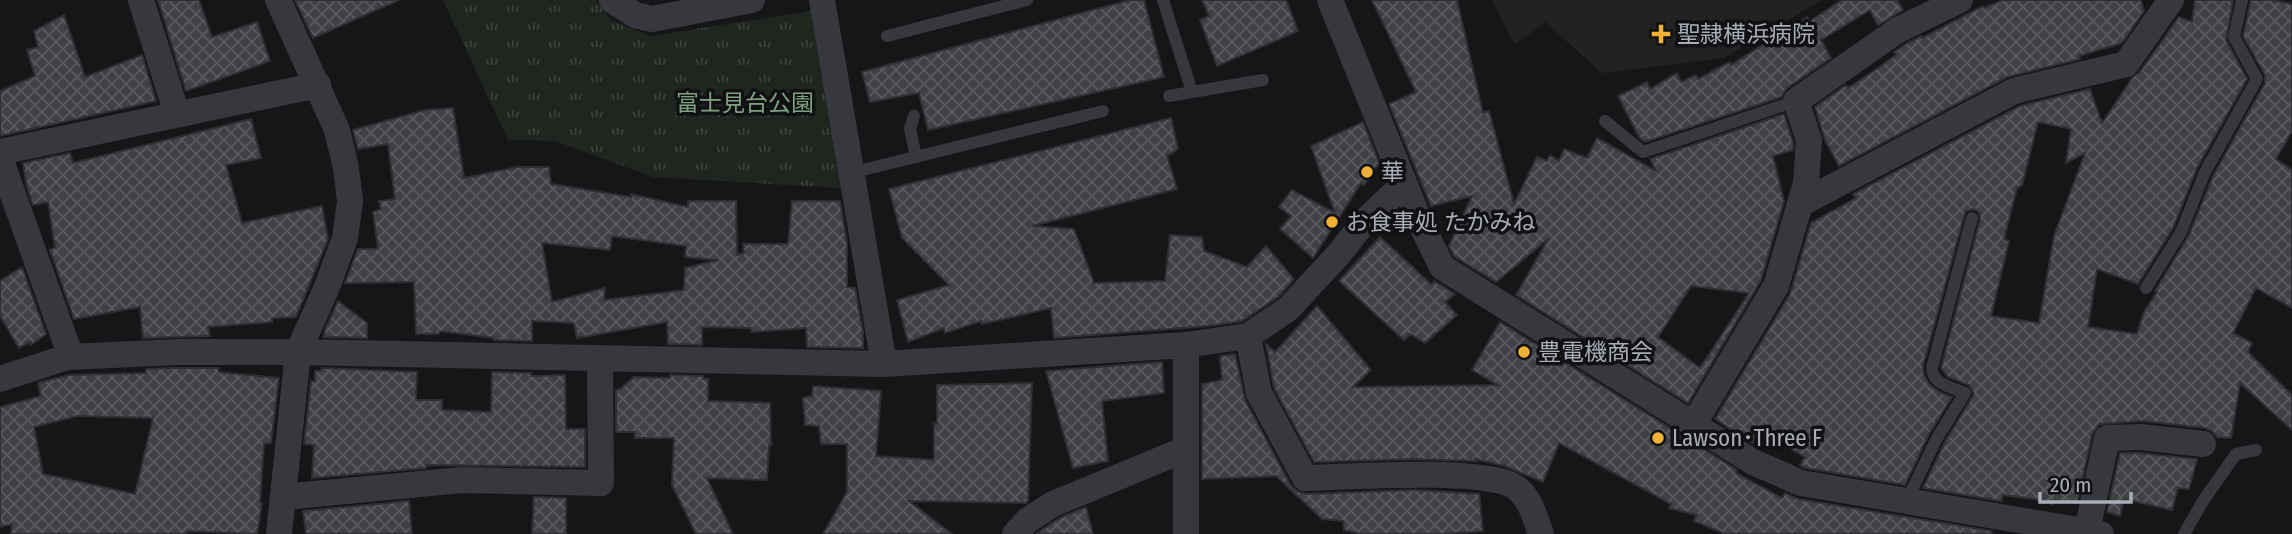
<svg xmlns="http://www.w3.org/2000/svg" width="2292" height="534" viewBox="0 0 2292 534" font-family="'Fira Sans Condensed','Noto Sans JP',sans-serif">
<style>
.built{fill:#222225}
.park{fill:url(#park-tufts)}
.building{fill:url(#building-cross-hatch);stroke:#303034;stroke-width:2;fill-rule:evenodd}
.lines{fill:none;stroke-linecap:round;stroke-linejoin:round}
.service{stroke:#37383d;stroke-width:12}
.minor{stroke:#37383d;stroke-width:26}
.poi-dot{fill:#f2b134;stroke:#111113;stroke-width:2.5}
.labels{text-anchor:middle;stroke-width:7;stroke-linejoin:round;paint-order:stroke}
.poi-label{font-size:23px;fill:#a8adb8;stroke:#111113;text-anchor:start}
.park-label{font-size:23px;fill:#7fa381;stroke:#111113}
</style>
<defs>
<pattern id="park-tufts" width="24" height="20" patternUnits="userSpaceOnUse" patternTransform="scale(1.75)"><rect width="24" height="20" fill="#1e261f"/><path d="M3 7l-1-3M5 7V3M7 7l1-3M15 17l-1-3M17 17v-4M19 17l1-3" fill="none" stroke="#3c433d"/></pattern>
<pattern id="building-cross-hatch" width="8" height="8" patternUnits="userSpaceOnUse" patternTransform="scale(1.75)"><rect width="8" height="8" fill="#404145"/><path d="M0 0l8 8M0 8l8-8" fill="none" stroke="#595a5e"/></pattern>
</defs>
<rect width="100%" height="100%" fill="#161618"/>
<!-- built -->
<path class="built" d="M1491,0H1822L1724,58L1602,73L1545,22L1515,45Z"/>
<!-- park -->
<path class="park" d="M443,0H596L612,21L651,36L811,11L841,188L653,177L555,141L508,140Z"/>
<!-- building -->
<path class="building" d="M158,0H199L212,37L257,22L270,61L186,91Z
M295,0H399L313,38Z
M1130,0H1144L1164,77L928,130L919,93L870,102L862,72Z
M1202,0H1286L1298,31L1217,66L1200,20L1209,16Z
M1372,0H1457L1483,113L1489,111L1514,204L1537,157L1547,161L1550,155L1559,161L1564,149L1587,158L1597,138L1656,171L1650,159L1784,114L1793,142V150L1773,156L1784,201L1761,280L1688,403L1516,295L1549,238L1496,282L1454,256L1449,246L1472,196L1431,206L1389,104L1416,92ZM1691,286L1749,293L1700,368L1658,337Z
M1842,0H1897L1903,10L1878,25L1870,10L1821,40L1831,58L1787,88L1781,97L1645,142L1639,137L1618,96L1647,82L1650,89L1677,73L1681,82L1696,75L1698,79L1730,62L1731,65L1807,17L1810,21Z
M2003,0H2141L2144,11L2122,43L2079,56L2080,59L2007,77L1839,166L1825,140L1815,107L1846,85L1848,88L1878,68L1896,55L1894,52L1906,44L1921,36L1922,38L1983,6L1984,8Z
M2195,0H2233L2226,40L2247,79L2197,168L2173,228L2138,284L2097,269L2088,327L2137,334L2144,312L2157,292L2155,291L2189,235L2213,176L2265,83V75L2243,36L2251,0H2272L2292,4V131L2276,159L2292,170V308L2256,288L2233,333L2252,343L2248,352L2292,395V430L2240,383L2231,438L2217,437L2212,431L2205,428L2143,421L2099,424L2092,435L2077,503L2054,500L2053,504L2035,499L2003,495L2001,501L1923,488L1945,442L1974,394L1969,385L1948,377L1941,368L1980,220L1979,212L1974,209L1966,211L1964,216L1923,366L1924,375L1929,384L1939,392L1952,397L1929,434L1905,485L1806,468L1800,465L1805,457L1759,431L1752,443L1715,419L1790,294L1811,223L1856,198L1853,194L2020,106L2090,89L2102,123L2133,77L2139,73L2179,17L2192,22ZM2038,122L2071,129L2066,163L2085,153L2054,236L2039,323L1991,316L2009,241L2004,239L2017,188L2022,185Z
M64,15L85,77L142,55L156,101L0,136V91L35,76L27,50L38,47L34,31Z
M453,108L464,178L517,167H549L551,184L631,197V194L688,207V201H736L737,255L744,253L743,244H788L792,201H840L847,243V287L855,288L863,332V348L807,347L806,328L752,332L751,328L702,327V345L668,344L667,322L577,338L574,323L532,321V341L494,340V338L440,331L439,334H416L414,282L345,283L358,249H378L373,212L381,209L379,201L395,199L388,144L358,149L353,130L425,110ZM612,236L686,246L685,257L719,260L685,268L684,290L604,300L605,288L552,302L542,243L610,250Z
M1171,118L1178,149L1167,156L1177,189L1032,226L1074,229L1094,283L1165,281L1170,235L1202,237L1204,251L1247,267L1266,246L1294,279L1278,297L1242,321L1208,326L1054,338L1051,308L982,324L981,321L945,333L944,328L908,342L897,300L949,285L902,238L889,189Z
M251,119L261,158L226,165L242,223L322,206L328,239L296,317L272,318V322L208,327L210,336L143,338L140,307L74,319L50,250L55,247L48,202L33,205L27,187L23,163L70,153L73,163Z
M1363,122L1379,163L1364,185L1361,183L1313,258L1280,229L1291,216L1279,207L1292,190L1335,213L1311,146Z
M1380,237L1432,285L1434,281L1455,294L1445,302L1457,315L1425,343L1410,334L1404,340L1339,281Z
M22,267L46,334L31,345L30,342L19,348L0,316V281Z
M338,301L367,323V338L324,337L325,330Z
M1317,306L1371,370L1353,387L1498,385L1472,370L1500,322L1737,470L1736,473L1782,498L1785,493L1798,499L1992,531L1991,534H1725L1694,521L1697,515L1669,508L1671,504L1559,443L1543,482L1505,466L1475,459L1476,461L1414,459L1314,462L1274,388L1266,344L1275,352Z
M1235,354L1245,400L1291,486L1297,491L1306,494L1415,490L1479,494L1483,531L1441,534H1362L1344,530L1343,521L1322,519L1276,476L1202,479V384L1222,380L1220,356Z
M1162,362L1164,393L1102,401L1108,461L1073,468L1046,371Z
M178,368H218L219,372L279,378L271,443H264L260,503H262L257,534L187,531V534H11L12,524L0,527V407L41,396L38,383L69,375L146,373V369ZM77,416L153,418L135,494L43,474L34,427Z
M322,368L417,372L416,400H442V410L491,412L492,372L531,373V376L565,375L566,429H585V467L426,465V468L312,478L314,445L304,444L311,381L315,382V371H321Z
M670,375L703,376V379H708V401L770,403L771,445H769L767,480L707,478L733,534H696L672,485L674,438H635V432H616V390L620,389L634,377L670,378Z
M1032,383L1028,501L1026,503L909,501L952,534H823L847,492V444H821L819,426L805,425L803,398L812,396L813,386L881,391L876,456L934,460V423L937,424V385Z
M2120,453H2140L2197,459L2189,489L2178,488L2172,510L2124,499L2120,516L2107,512Z
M534,497L566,498V534H532Z
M409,501L412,534H306L303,511Z
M1086,507L1093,534H1036L1060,518Z"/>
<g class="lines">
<!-- service -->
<path class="service" d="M1163,0L1192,92L1169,96
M887,36L1027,0
M1192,92L1263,80
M914,116L910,129L916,157
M1605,121L1643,152L1796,101
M850,173L1103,111
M2146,288L2181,232L2205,172L2257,79L2234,37L2242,0
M1907,500L1937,438L1965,393C1952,387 1932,384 1932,368L1972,218
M2184,534L2203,501L2236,454L2256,450"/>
<!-- minor -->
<path class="minor" d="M141,0L177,114
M278,0L337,130L346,168L350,201L345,238L327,287L298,352L279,534
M612,0L635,15L652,19L752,0
M822,0L884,364
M1330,0L1420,222L1442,267L1753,462L1801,483L2101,534
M0,152L318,85
M0,158L71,357
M1800,204L2014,91L2126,64L2171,0
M1248,336L1259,393L1305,478C1347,477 1485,467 1515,487C1531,498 1535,518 1541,534
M0,379L68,357L178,352H298L884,364L1186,345L1248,336L1288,309L1338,255L1365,221L1404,184
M1693,425L1776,286L1806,183L1809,140L1796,101L1898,30L1960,0
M283,497L462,480L601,483L600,358
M1015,534L1028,520L1053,504L1186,449
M1186,534V345
M2078,534L2087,531L2107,438L2141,437L2203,444"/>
</g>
<!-- markers -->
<g class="poi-dot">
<path d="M1657.5 23.5h7v7h7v7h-7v7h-7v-7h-7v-7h7z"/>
<circle cx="1367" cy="172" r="7"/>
<circle cx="1332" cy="222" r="7"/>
<circle cx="1524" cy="352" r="7"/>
<circle cx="1658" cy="438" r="7"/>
</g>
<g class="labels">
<!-- poi labels -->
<g class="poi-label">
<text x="1677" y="42">聖隷横浜病院</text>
<text x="1381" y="180">華</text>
<text x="1346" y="230">お食事処 たかみね</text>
<text x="1538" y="360">豊電機商会</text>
<text x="1672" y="446">Lawson･Three F</text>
</g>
<!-- park labels -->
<g class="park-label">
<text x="745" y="111">富士見台公園</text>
</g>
</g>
<!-- scale -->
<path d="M2040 492v10h91v-10" fill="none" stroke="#a8adb8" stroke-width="3.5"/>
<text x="2050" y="492" font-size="21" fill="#a8adb8" stroke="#111113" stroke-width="5" paint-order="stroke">20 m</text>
</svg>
